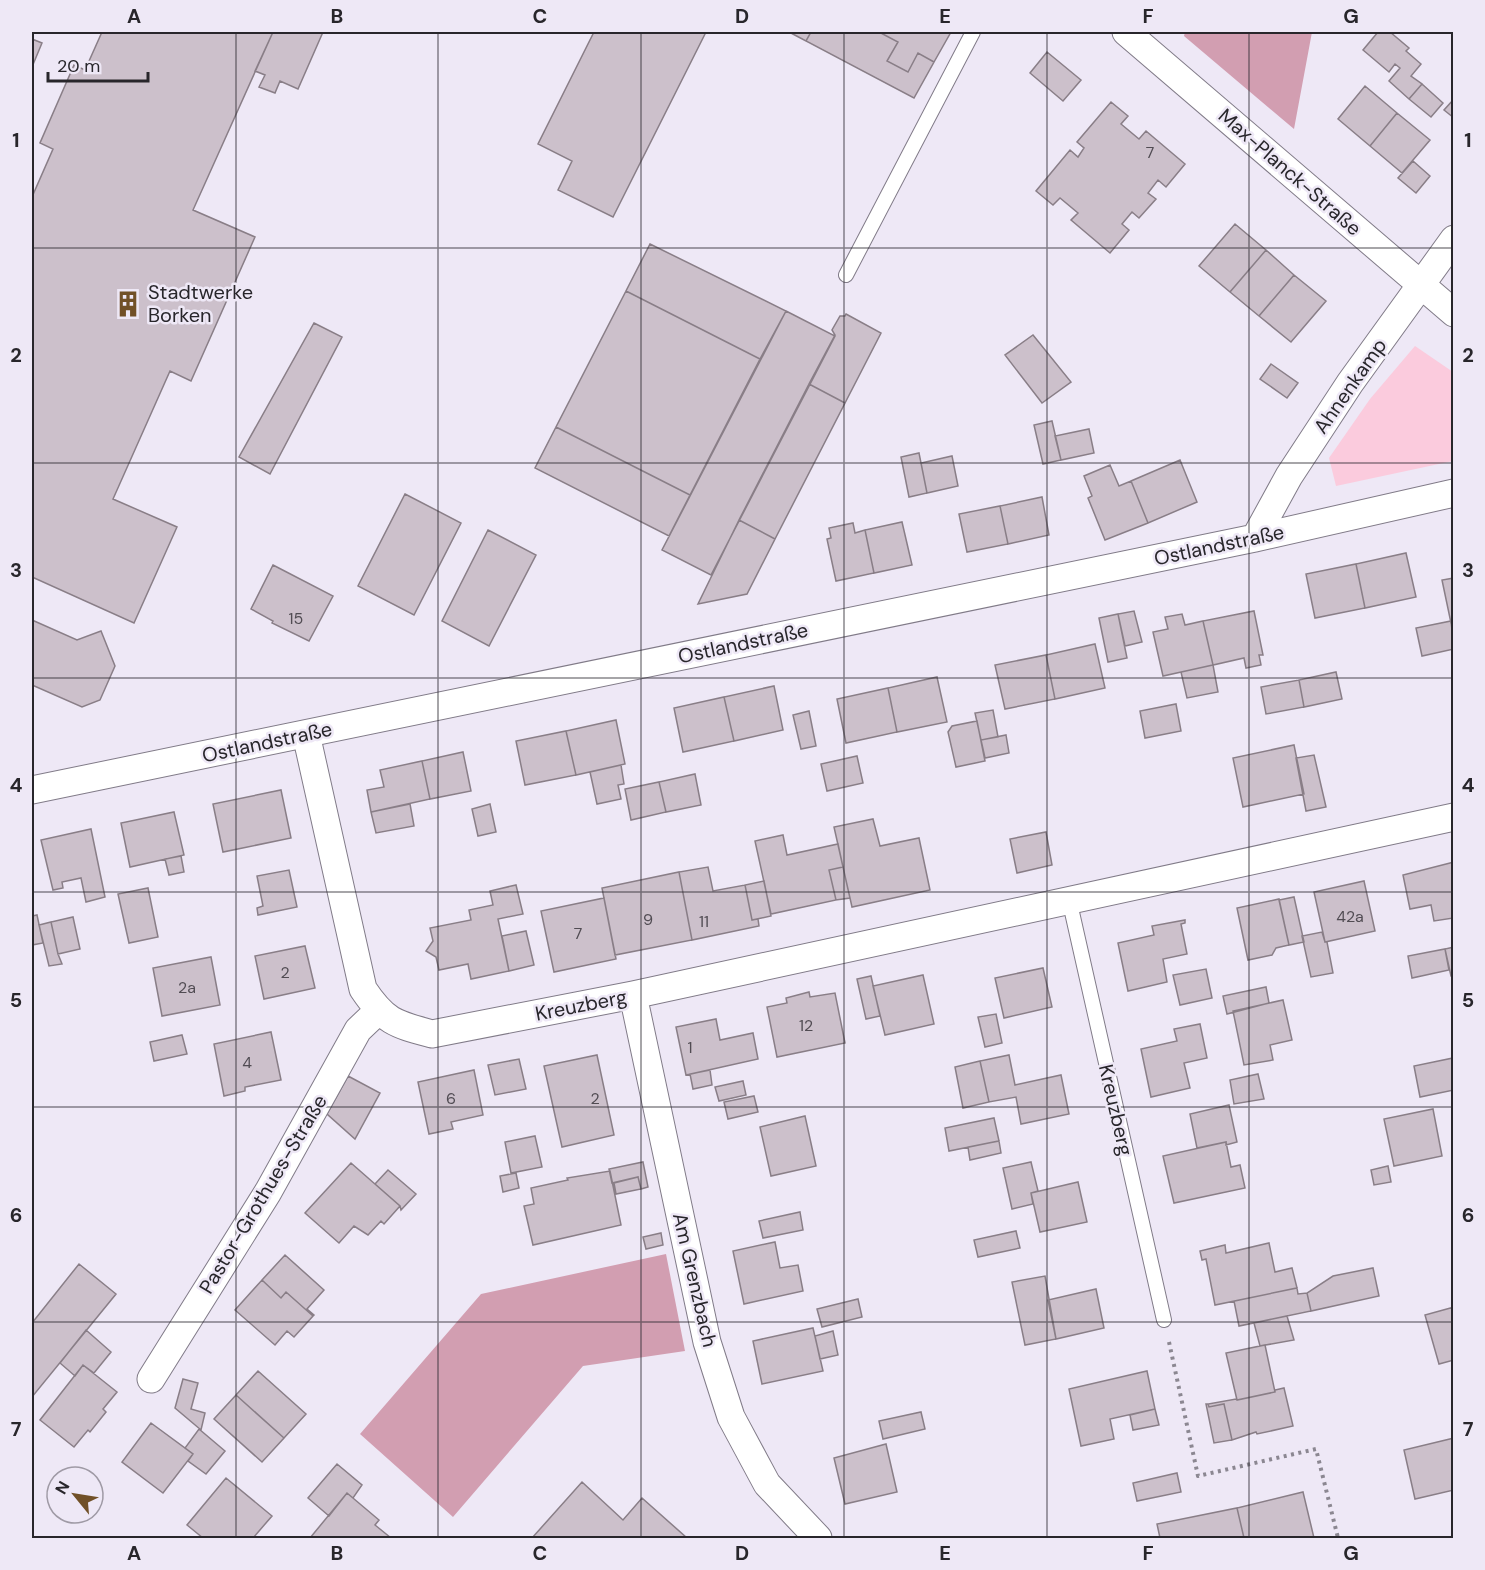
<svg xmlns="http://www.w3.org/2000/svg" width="1485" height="1570" viewBox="0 0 1485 1570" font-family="'DM Sans',sans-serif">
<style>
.green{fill:#fbcbdd}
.forest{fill:#d29eb1}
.building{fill:#ccc0cb;stroke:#897e87;stroke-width:1.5}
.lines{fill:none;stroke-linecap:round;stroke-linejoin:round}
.service-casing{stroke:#817b88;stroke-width:16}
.minor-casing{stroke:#817b88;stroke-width:29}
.path{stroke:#8b8791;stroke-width:4;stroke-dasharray:3 4.5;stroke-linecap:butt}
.service{stroke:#fff;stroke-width:14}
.minor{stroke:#fff;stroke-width:27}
.grid{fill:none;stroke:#28262b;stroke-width:1.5;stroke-opacity:0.55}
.labels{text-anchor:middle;stroke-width:5;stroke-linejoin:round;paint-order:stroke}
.number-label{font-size:16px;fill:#514c53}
.street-label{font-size:20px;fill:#28262b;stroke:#eee8f6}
.poi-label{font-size:20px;fill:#28262b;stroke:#eee8f6;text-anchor:start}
.neatline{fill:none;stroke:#28262b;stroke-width:2}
.grid-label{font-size:20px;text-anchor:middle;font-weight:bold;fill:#28262b}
</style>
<rect width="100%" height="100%" fill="#eee8f6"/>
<!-- green -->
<path class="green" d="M1415,346L1453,372V461L1336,486L1329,458L1370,399Z"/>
<!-- forest -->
<path class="forest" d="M1185,32H1312L1294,129L1184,36Z
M666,1254L685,1351L583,1366L453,1517L360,1434L481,1294Z"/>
<!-- building -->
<path class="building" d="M102,32H273L193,210L255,237L191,381L170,371L113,499L177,527L134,623L32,577V197L53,149L40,143L74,65L85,70Z
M273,32H323L298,89L280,81L275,93L259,87L265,75L255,71Z
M594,32H706L613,217L558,190L572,161L538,144Z
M789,32H811L806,41Z
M811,32H879L898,42L887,61L908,72L918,53L934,62L914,98L806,41Z
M879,32H951L934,62L918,53L908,72L887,61L898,42Z
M1378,32H1390L1409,48L1406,51L1421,64L1411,76L1422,84L1409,99L1389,81L1400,68L1395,64L1389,72L1363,50Z
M32,39L42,43L32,67Z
M1047,52L1081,80L1063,101L1030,73Z
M1422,84L1443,103L1431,117L1409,99Z
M1365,86L1397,113L1370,146L1338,119Z
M1454,99V118L1444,110Z
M1111,102L1128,116L1121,124L1139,139L1146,131L1185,164L1166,187L1158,180L1148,193L1156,199L1139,218L1132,212L1122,224L1129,230L1110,253L1071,220L1078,213L1060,198L1053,205L1036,191L1070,150L1078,157L1084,148L1077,142Z
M1397,113L1430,140L1402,173L1370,146Z
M1413,161L1430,176L1416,193L1398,178Z
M1235,224L1266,250L1230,292L1199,266Z
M650,244L786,311L760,359L626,291Z
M1266,250L1294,275L1259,316L1230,292Z
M1294,275L1326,301L1291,342L1259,316Z
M626,291L760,359L690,495L556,427Z
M786,311L835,336L711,575L662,550Z
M846,314L881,333L845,403L809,384L835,335L832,330L840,316H845Z
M314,323L342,337L270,474L239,457Z
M1033,335L1071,382L1042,403L1005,355Z
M1271,364L1298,383L1287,398L1260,379Z
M809,384L845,403L775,539L739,520Z
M1052,421L1061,460L1043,464L1034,425Z
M556,427L690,495L669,536L535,468Z
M1089,429L1094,453L1061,460L1055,436Z
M919,453L927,493L909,497L901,457Z
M952,456L958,486L927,493L921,463Z
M1180,460L1197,502L1148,523L1131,481Z
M1110,465L1119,486L1131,481L1148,523L1105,540L1088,498L1092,496L1084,476Z
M405,494L461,523L414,615L358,586Z
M1042,497L1049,535L1008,544L1000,506Z
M1000,506L1008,544L967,552L959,514Z
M739,520L775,539L747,594L698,604Z
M902,522L912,565L874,573L865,530Z
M853,523L855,533L865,530L874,573L836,581L827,539L831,538L829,528Z
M488,530L536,555L489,646L442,621Z
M1406,553L1416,597L1365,608L1356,564Z
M1356,564L1365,608L1315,618L1306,574Z
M273,565L333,596L309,641L272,623L273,621L251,609Z
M1454,578V623H1451L1442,580Z
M1134,611L1142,642L1125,646L1118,614Z
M1254,611L1263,655H1259L1261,665L1246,668L1244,658L1213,665L1203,621Z
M1118,614L1127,658L1108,662L1099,618Z
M1182,614L1185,625L1203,621L1213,665L1163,676L1153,632L1168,629L1165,617Z
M32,620L77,640L101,631L115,666L100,700L82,707L32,685Z
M1451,621L1454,649L1422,656L1416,628Z
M1095,644L1105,688L1055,699L1046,655Z
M1046,655L1055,699L1005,709L995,665Z
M1213,665L1218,692L1187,698L1181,672Z
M1336,672L1342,699L1304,707L1299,680Z
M937,677L947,722L897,732L888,688Z
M1299,680L1304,707L1266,714L1261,687Z
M774,686L783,730L734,741L724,697Z
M888,688L897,732L846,743L837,699Z
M724,697L734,741L683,752L674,708Z
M1176,704L1181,731L1145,738L1140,711Z
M993,710L998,737L981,740L975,713Z
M809,711L816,746L801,749L793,715Z
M616,720L625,764L576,775L566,731Z
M977,721L985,761L956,767L948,732L952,726Z
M566,731L576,775L525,785L516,741Z
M1006,735L1009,753L985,758L981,740Z
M1294,745L1304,794L1243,807L1233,758Z
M463,752L471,791L430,799L422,761Z
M1314,755L1326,807L1306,811L1296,758Z
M857,756L863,783L827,791L821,764Z
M422,761L430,799L371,812L367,790L384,787L380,770Z
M621,765L624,784L618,785L621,799L597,804L590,772Z
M695,774L701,805L666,812L659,782Z
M659,782L666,812L631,820L625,789Z
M281,790L291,838L223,852L213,804Z
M410,804L414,826L376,833L371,812Z
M490,804L496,832L478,836L472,809Z
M174,812L184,855L130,867L121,823Z
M873,819L880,846L919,838L930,890L852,907L834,827Z
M91,829L105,897L86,902L81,878L62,882L63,888L53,890L41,840Z
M1046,832L1052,865L1017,873L1010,839Z
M783,835L787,855L838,844L843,867L829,870L836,900L771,914L755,841Z
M181,856L184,872L169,875L165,859Z
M1454,862V922L1453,918L1434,921L1431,905L1410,909L1403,875Z
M708,867L713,891L745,885L752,920L758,919L759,926L692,940L679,872Z
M843,867L850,898L836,900L829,870Z
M289,870L297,907L258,915L257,908L263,906L257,876Z
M679,872L692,940L615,955L602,888Z
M764,881L771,916L752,920L745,885Z
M1364,881L1375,931L1325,942L1314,892Z
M516,885L523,914L498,919L509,971L471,979L468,964L439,970L436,957L426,951L433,941L430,928L471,920L469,910L493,905L490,891Z
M148,888L158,937L129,943L118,894Z
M1294,897L1304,942L1289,945L1279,900Z
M604,898L616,959L554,972L541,911Z
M1279,899L1289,945L1276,948L1272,955L1248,960L1237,908Z
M37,915L43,943L32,945V916Z
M73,917L80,949L58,954L51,922Z
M1185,920V923L1181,924L1187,954L1163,959L1167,982L1128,991L1118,943L1154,935L1152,926Z
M51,922L58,954L62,964L49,966L39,925Z
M526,931L534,965L509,971L502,936Z
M1322,932L1325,942H1327L1333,973L1311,977L1302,936Z
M305,946L315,988L264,999L255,956Z
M1454,947V976H1451L1445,949Z
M1445,949L1449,970L1412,978L1408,956Z
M211,957L220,1005L162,1016L153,968Z
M1043,968L1052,1007L1004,1018L995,978Z
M1206,969L1212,998L1180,1005L1173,975Z
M923,975L934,1024L885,1035L873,986Z
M871,976L880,1016L866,1019L857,979Z
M1266,987L1269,1003L1227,1014L1223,996Z
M809,992L810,997L835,993L845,1043L777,1057L767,1007L787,1003L786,998Z
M1283,1000L1292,1040L1270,1045L1273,1060L1244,1065L1233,1011Z
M996,1014L1002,1043L985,1047L978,1017Z
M716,1019L720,1040L753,1033L758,1059L686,1075L676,1027Z
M1200,1024L1207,1058L1184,1063L1190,1088L1151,1097L1141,1049L1177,1041L1174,1029Z
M271,1032L281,1080L245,1087V1091L224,1096L214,1044Z
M182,1035L187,1054L154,1061L150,1042Z
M597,1055L614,1135L562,1147L544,1066Z
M1009,1055L1015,1085L1061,1075L1069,1114L1021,1124L1016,1097L989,1102L980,1061Z
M1453,1058L1454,1090L1420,1097L1414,1066Z
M519,1059L526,1089L495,1095L488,1065Z
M980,1061L989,1102L963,1108L955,1067Z
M474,1070L483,1115L451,1122L453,1129L429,1134L418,1082Z
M710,1070L712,1085L693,1089L690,1074Z
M1258,1074L1264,1099L1234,1104L1230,1080Z
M348,1076L380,1093L355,1139L327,1114Z
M743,1081L746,1095L719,1101L715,1087Z
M754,1096L758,1112L728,1119L724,1102Z
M1229,1105L1237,1142L1226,1145V1142L1197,1148L1190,1114Z
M1433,1109L1442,1156L1394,1166L1384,1119Z
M805,1116L816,1166L771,1176L760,1127Z
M994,1118L999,1141L949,1151L945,1128Z
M535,1136L542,1167L511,1173L505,1142Z
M999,1141L1001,1153L970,1160L968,1147Z
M1226,1142L1231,1167L1240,1165L1245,1188L1174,1203L1163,1156Z
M643,1162L648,1187L641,1189L638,1177L612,1183L609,1169Z
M1031,1162L1038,1191L1031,1193L1033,1204L1012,1209L1003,1168Z
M351,1163L400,1206L384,1224L381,1221L368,1235L354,1226L339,1243L305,1213Z
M1388,1166L1391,1182L1374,1185L1371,1170Z
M388,1170L416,1194L401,1210L400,1206L375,1184Z
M610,1171L621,1225L533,1245L524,1206L534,1204L531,1188L568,1180L567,1178Z
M516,1173L519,1188L503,1192L500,1176Z
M638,1177L641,1189L616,1194L614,1183Z
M1078,1182L1087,1222L1040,1232L1031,1193Z
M800,1212L803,1230L763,1238L759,1221Z
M1016,1231L1020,1248L978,1257L974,1240Z
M661,1233L663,1245L646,1249L643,1237Z
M775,1242L780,1268L798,1265L803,1291L744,1304L733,1251Z
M1269,1243L1275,1272L1292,1268L1297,1288L1215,1305L1206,1259L1202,1260L1200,1251L1225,1245L1226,1253Z
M285,1255L324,1290L307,1309L314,1315L313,1316L286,1292L281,1298L262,1280Z
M79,1264L116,1294L32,1397V1323Z
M1373,1268L1379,1296L1311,1311L1307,1293L1333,1276Z
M1045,1276L1056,1339L1025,1345L1012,1282Z
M262,1280L281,1298L286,1292L313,1316L294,1337L287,1331L275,1345L235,1310Z
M1297,1288L1298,1294L1307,1293L1311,1311L1239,1326L1234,1301Z
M1096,1289L1104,1328L1056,1339L1048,1300Z
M858,1299L862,1317L822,1327L817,1309Z
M1454,1307V1360L1439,1364L1425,1315Z
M1287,1316L1294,1340L1260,1346L1254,1323Z
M813,1328L823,1371L762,1384L753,1341Z
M86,1330L111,1352L94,1373L83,1365L75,1376L60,1363Z
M833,1331L838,1355L820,1359L815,1336Z
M1265,1345L1275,1392L1237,1400L1226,1353Z
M83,1365L117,1392L103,1409L106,1412L90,1432L88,1430L74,1447L40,1420Z
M258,1371L306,1414L284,1438L236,1395Z
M1147,1371L1155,1409L1110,1419L1114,1439L1081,1446L1069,1389Z
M183,1379L198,1383L191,1409L205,1413L201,1430L175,1408Z
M1284,1388L1293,1426L1257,1434L1256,1432L1232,1440L1224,1404L1209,1407L1208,1404L1236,1399L1237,1400L1275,1392V1390Z
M236,1395L284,1438L262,1462L214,1419Z
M1206,1404H1208L1209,1407L1224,1404L1232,1440L1214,1443Z
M1155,1409L1159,1425L1133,1430L1130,1415Z
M921,1412L925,1429L883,1439L879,1421Z
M151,1423L193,1454L163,1493L122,1462Z
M199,1429L225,1451L206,1474L188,1461L193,1454L185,1448Z
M1454,1438V1490L1415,1499L1404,1450Z
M886,1444L897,1492L845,1504L834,1458Z
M337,1464L362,1485L353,1498L347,1493L329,1516L308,1498Z
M1177,1473L1181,1492L1137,1501L1133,1483Z
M226,1478L272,1516L253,1538H203L187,1525Z
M582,1482L623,1520L642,1498L687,1538H532Z
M1303,1492L1314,1538H1244L1237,1508Z
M347,1493L379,1520L375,1525L391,1538H310Z
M1237,1508L1244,1538H1160L1157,1524Z"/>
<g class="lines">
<!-- service casing -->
<g class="service-casing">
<path id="service" d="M846,275L973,32
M1069,899L1164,1320"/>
</g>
<!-- minor casing -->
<g class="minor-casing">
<path id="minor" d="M1126,32L1454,313
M1255,538L1289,476L1350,383L1454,239
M306,734L363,989C385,1022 395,1024 432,1034L633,995L1454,817
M32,790L1255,538L1454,493
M633,995L707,1342L731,1417L767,1484L818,1538
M151,1379L268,1192L358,1030L378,1011"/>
</g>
<!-- path -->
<path class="path" d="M1169,1342L1198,1476L1316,1449L1338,1538"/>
<!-- service -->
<use href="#service" class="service"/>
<!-- minor -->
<use href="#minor" class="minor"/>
</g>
<!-- grid -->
<path class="grid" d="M236,32V1538M438,32V1538M641,32V1538M844,32V1538M1047,32V1538M1249,32V1538M32,248H1454M32,463H1454M32,678H1454M32,892H1454M32,1107H1454M32,1322H1454"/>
<!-- icons -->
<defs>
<g id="building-bare" transform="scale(2.07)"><path d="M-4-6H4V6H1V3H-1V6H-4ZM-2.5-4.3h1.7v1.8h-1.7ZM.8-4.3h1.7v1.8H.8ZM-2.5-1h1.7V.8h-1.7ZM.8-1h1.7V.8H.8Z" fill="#715027" stroke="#eee8f6" stroke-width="2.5" paint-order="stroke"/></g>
</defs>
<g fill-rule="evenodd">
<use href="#building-bare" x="128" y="304"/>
</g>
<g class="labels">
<!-- number labels -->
<g class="number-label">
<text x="1150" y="158">7</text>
<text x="296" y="624">15</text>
<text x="1350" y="922">42a</text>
<text x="648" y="925">9</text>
<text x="704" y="927">11</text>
<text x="578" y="939">7</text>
<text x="285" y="978">2</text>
<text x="187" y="993">2a</text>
<text x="806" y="1031">12</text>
<text x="690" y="1053">1</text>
<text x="247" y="1068">4</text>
<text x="451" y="1104">6</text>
<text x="595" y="1104">2</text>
</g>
<!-- street labels -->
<g class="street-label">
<text transform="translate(1290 172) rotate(41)" y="7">Max-Planck-Straße</text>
<text transform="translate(1350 386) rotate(-55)" y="7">Ahnenkamp</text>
<text transform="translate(1219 545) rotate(-12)" y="7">Ostlandstraße</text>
<text transform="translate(743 643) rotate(-12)" y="7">Ostlandstraße</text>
<text transform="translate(267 742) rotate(-12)" y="7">Ostlandstraße</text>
<text transform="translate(581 1005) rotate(-11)" y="7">Kreuzberg</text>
<text transform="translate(1116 1110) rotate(77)" y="7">Kreuzberg</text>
<text transform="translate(263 1194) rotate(-59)" y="7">Pastor-Grothues-Straße</text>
<text transform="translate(695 1280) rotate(77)" y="7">Am Grenzbach</text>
</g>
<!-- poi labels -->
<g class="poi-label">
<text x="148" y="299">Stadtwerke<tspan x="148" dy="23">Borken</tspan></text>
</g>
</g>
<!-- border -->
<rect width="1485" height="1570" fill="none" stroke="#eee8f6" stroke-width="66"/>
<!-- north arrow -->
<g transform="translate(75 1495) rotate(300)"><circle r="28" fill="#eee8f6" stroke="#9f9aa5" stroke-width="1.5"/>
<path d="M0-4.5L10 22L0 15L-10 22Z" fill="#715027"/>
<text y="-9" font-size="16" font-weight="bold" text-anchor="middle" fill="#28262b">N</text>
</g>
<!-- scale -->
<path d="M48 72v9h100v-9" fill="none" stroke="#28262b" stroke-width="3"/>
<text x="57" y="72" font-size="18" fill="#28262b" stroke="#eee8f6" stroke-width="4.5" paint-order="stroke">20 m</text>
<rect x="33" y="33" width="1419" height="1504" class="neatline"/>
<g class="grid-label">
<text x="134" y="23">A</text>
<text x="337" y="23">B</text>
<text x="540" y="23">C</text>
<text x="742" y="23">D</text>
<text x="945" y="23">E</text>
<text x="1148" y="23">F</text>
<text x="1351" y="23">G</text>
<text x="16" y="147">1</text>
<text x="1468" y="147">1</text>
<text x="16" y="362">2</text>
<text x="1468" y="362">2</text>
<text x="16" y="577">3</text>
<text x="1468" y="577">3</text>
<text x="16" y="792">4</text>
<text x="1468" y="792">4</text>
<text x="16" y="1007">5</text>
<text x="1468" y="1007">5</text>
<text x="16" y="1222">6</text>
<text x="1468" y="1222">6</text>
<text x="16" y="1436">7</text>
<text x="1468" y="1436">7</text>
<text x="134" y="1560">A</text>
<text x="337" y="1560">B</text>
<text x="540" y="1560">C</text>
<text x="742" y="1560">D</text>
<text x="945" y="1560">E</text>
<text x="1148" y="1560">F</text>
<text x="1351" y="1560">G</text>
</g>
</svg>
